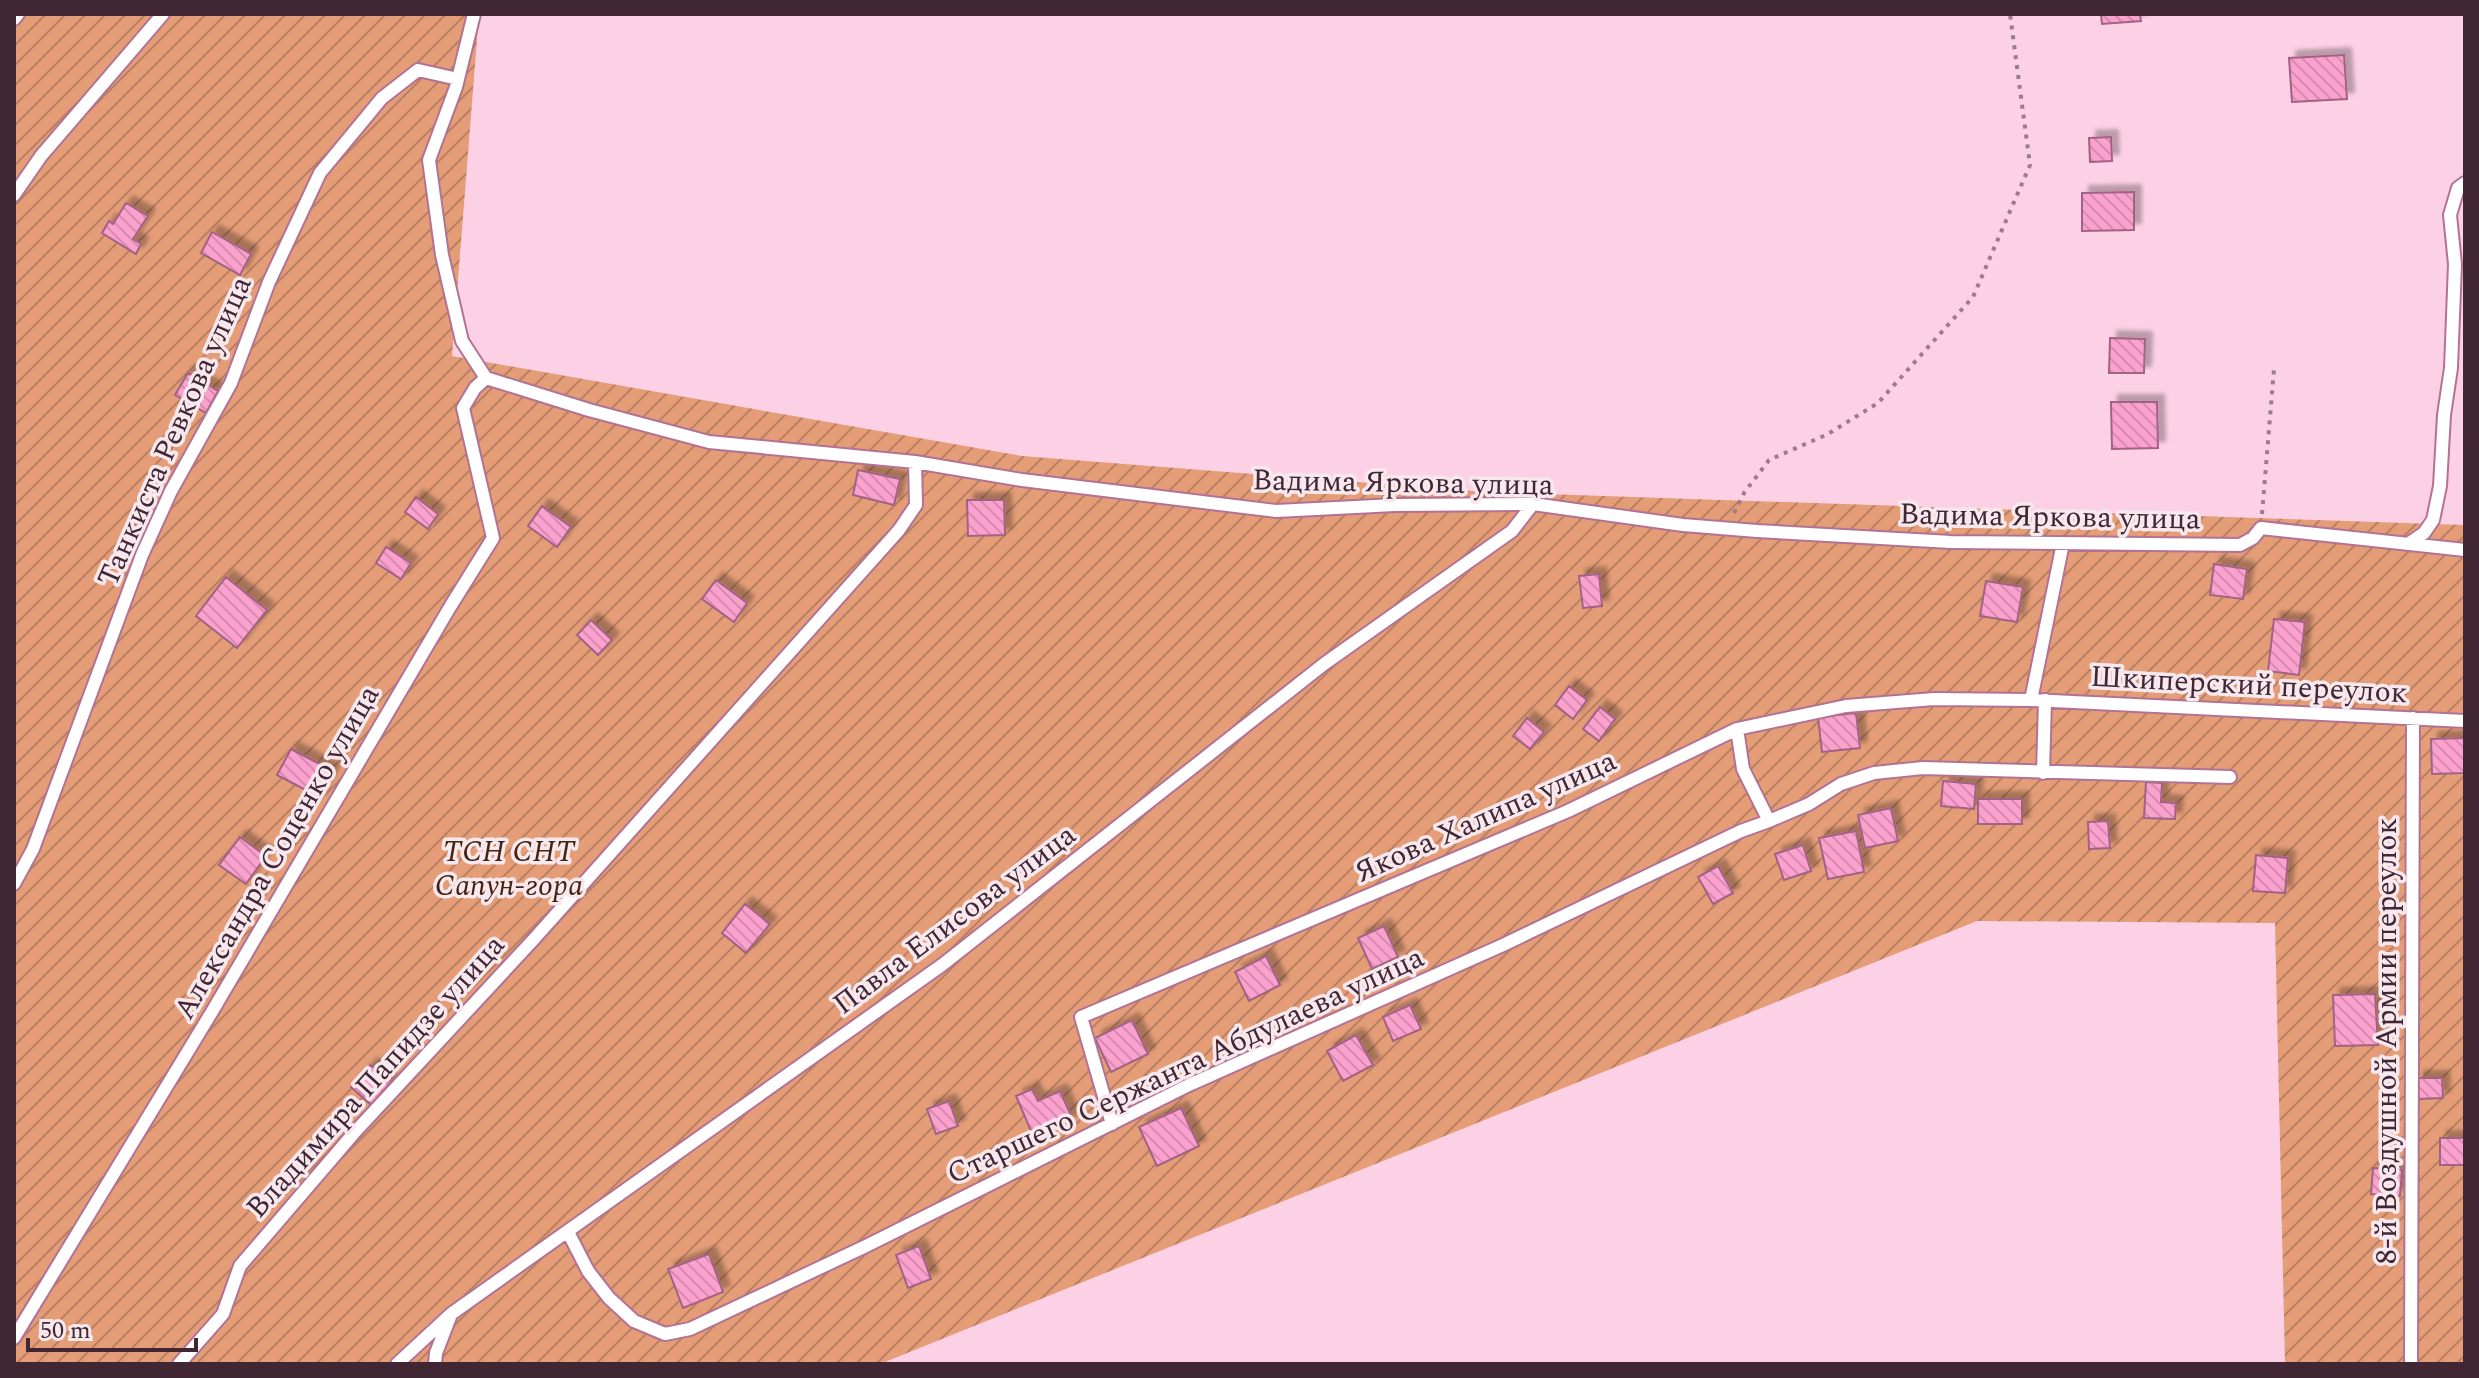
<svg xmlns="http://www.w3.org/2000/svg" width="2479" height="1378" viewBox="0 0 2479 1378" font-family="Spectral,serif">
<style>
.garden{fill:url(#garden-furrows)}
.building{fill:url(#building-back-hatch);stroke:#a26283;stroke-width:2;filter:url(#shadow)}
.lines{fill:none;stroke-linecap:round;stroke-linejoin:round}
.service-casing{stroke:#b37293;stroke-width:16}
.path{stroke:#9e7b8c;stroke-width:4;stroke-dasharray:4 6;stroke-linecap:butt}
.service{stroke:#fff;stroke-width:12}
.labels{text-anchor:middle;stroke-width:7;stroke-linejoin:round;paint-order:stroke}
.street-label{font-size:30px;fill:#412634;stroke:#f7e8ee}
.park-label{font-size:30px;font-style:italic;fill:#452310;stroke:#f7e8ee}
</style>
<defs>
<pattern id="garden-furrows" width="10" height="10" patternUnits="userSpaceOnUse" patternTransform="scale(2)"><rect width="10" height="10" fill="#e49d77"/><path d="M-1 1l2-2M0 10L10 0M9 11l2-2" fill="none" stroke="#ba8062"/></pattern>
<pattern id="building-back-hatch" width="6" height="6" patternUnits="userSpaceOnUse" patternTransform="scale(2)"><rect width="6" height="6" fill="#fba1ce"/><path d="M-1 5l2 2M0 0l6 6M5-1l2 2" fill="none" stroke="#d88ab2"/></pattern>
<filter id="shadow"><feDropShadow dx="7" dy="-7" stdDeviation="2" flood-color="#0004"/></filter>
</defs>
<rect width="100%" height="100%" fill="#fdd1e5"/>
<!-- garden -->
<path class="garden" d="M14,14H479L452,356L1022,456L1485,492L2465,525V1364H2285L2275,923L1977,921L880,1364H14Z"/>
<!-- building -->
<path class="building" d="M2101,14H2140L2141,21L2102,24Z
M2344,55L2347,99L2292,102L2289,58Z
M2111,137L2112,161L2090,162L2089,138Z
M2134,192V230L2082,231V193Z
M126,203L148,216L133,239L141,244L136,254L102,233L109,221L113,224Z
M212,232L251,254L240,275L201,253Z
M2110,338L2145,339L2144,373H2109Z
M188,373L218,391L206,413L175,395Z
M2111,402H2157L2158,448L2112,449Z
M858,470L900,479L894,505L853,495Z
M416,497L438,514L428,529L405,512Z
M967,500H1004L1005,535L968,536Z
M542,506L571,527L557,547L528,526Z
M386,547L411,563L401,579L376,563Z
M2214,564L2247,569L2243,599L2210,595Z
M1599,574L1602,606L1583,608L1579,576Z
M226,577L267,610L237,648L196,616Z
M716,580L747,603L734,622L702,599Z
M1986,581L2023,587L2017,622L1980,616Z
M2274,619L2305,622L2299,675L2268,671Z
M591,620L612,640L598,655L577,635Z
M1569,686L1587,700L1573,719L1555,705Z
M1600,707L1615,719L1599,741L1583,729Z
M1856,713L1860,748L1822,752L1818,717Z
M1527,718L1544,732L1530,749L1513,736Z
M2465,738V773L2432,774L2431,739Z
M291,749L333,771L319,797L277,775Z
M1943,781L1976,784L1974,809L1941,806Z
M2146,782L2162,783L2161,802L2176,803L2175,819L2144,818Z
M1978,799H2022V824H1978Z
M1891,808L1898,841L1865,848L1858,815Z
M2108,821L2110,848L2089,849L2088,822Z
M1856,831L1864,872L1828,879L1819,838Z
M240,837L266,856L246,884L219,865Z
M1803,845L1811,871L1784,880L1775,854Z
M2256,855L2288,858L2285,893L2253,891Z
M1718,866L1733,893L1713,904L1698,877Z
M745,904L770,924L746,953L722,933Z
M1384,926L1398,957L1372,969L1358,938Z
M1266,956L1280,985L1249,1001L1235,972Z
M2375,994L2378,1045L2335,1046L2333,995Z
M1410,1005L1421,1029L1393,1041L1383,1017Z
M1132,1020L1148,1054L1111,1072L1095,1038Z
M1356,1035L1373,1065L1343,1081L1327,1051Z
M371,1065L391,1082L371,1105L351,1087Z
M2417,1078H2442L2443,1098L2417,1099Z
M1032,1089L1038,1101L1060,1091L1073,1120L1034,1138L1016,1096Z
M949,1101L958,1126L936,1134L927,1109Z
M1181,1108L1199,1146L1157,1166L1139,1127Z
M2440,1138H2465V1165H2440Z
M2373,1168L2402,1170L2400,1196L2371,1194Z
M919,1246L931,1279L908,1288L896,1255Z
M709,1254L723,1292L683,1308L668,1269Z"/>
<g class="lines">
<!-- service casing -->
<g class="service-casing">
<path id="service" d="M474,14L456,87L429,160L442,255L462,341L486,378L589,410L709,442L915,462L1022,480L1276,511L1395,505L1533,504L1683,525L1757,531L1951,542L2240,545L2253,538L2261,528L2465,550
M14,19L18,14
M14,195L41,156L163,14
M2411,542L2424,533L2433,520L2440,486L2444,415L2451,368L2455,264L2450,215L2458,188L2465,183
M2031,700L2063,543
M2043,773L2045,700
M1769,821L1809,804L1841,784L1874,773L1923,768L2230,777
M14,884L33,849L142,555L171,491L231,383L269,282L320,173L382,98L418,70L458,79
M1112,1124L1081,1017L1568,811L1737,729L1846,706L1934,699L2031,700L2465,721
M568,1232L588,1271L609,1298L634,1321L665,1334L690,1329L866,1246L1189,1085L1503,945L1741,831L1769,821L1743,769L1737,729
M14,1338L213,1010L450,607L493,538L463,408L475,388L486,378
M179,1364L223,1314L240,1266L354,1133L534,939L899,530L916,505L915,462
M397,1364L451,1314L942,965L1324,664L1512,531L1533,504
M435,1364L436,1353L450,1317
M2411,1364L2413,718"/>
</g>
<!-- path -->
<path class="path" d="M1734,513L1744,493L1769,460L1828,434L1878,403L1973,297L2030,165L2010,14
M2262,514L2274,369"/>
<!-- service -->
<use href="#service" class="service"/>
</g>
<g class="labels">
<!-- street labels -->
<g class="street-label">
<text transform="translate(174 431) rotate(-66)" y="10">Танкиста Ревкова улица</text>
<text transform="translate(1403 482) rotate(1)" y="10">Вадима Яркова улица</text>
<text transform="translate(2050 516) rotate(1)" y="10">Вадима Яркова улица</text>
<text transform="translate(2249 684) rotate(3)" y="10">Шкиперский переулок</text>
<text transform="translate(1485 816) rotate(-24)" y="10">Якова Халипа улица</text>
<text transform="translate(276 852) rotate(-60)" y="10">Александра Соценко улица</text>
<text transform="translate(954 919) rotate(-37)" y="10">Павла Елисова улица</text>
<text transform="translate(2386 1041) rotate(-90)" y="10">8-й Воздушной Армии переулок</text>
<text transform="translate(1185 1065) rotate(-25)" y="10">Старшего Сержанта Абдулаева улица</text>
<text transform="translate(375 1076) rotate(-48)" y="10">Владимира Папидзе улица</text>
</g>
<!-- park labels -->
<g class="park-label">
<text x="509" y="861">ТСН СНТ<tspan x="509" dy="34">Сапун-гора</tspan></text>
</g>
</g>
<!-- border -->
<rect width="2479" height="1378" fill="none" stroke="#412634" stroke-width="32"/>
<!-- scale -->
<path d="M28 1338v12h168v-12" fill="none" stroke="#412634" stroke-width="4"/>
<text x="40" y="1338" font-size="24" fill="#412634" stroke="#f7e8ee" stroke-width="6" paint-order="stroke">50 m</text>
</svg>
